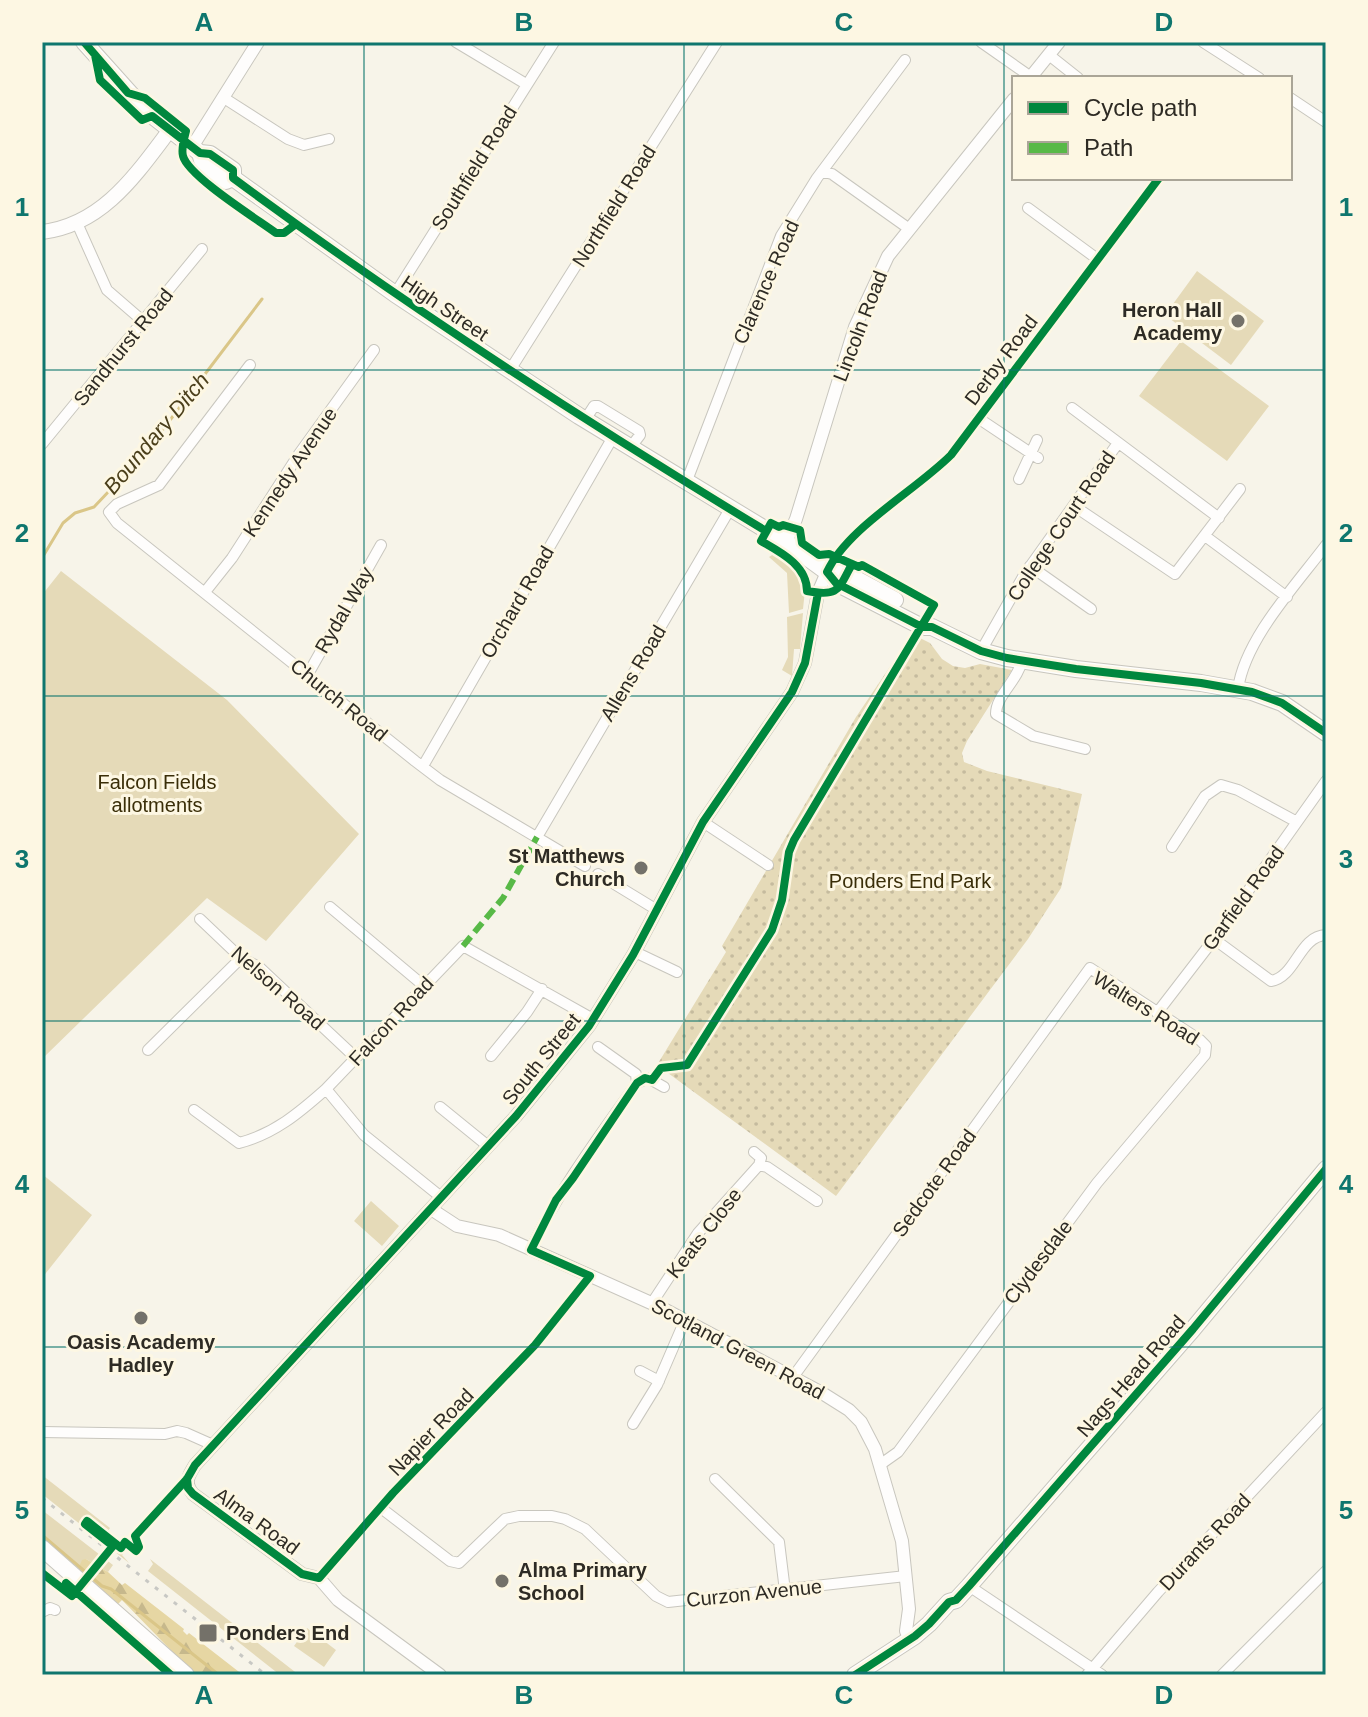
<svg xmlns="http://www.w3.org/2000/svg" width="1368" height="1717" viewBox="0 0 1368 1717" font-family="Helvetica,sans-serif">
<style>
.green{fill:#e5dab8}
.forest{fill:url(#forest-firs)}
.park{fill:url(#park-dots)}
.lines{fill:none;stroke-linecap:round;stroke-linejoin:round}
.stream{stroke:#dac688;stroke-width:3}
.minor-casing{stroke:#c8c6be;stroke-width:12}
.tertiary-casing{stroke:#c8c6be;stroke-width:14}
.secondary-casing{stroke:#c8c6be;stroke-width:16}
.primary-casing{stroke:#c8c6be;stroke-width:18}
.minor{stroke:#fefdfc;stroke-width:10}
.tertiary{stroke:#fefdfc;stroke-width:12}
.secondary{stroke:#fefdfc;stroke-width:14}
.primary{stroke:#fefdfc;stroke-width:16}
.rail{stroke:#c8c8c4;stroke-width:3;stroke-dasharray:4 8;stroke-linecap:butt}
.quiet{stroke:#58b947;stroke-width:6;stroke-dasharray:12 6;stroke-linecap:butt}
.cycleway-casing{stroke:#fdf7e3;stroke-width:13}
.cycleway{stroke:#00873e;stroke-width:8}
.grid{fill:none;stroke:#0f766e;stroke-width:2;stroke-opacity:0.55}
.poi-dot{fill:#747169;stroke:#fdf7e3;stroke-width:3}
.labels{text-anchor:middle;stroke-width:6;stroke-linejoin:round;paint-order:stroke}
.street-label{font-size:20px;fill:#2e2b24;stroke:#fdf7e3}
.poi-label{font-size:20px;font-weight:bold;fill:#2e2b24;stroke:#fdf7e3;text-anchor:end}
.park-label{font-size:20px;fill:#3a2e08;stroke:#fdf7e3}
.water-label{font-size:22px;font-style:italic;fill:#4b3f1b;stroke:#fdf7e3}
.neatline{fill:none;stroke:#0f766e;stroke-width:3}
.grid-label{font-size:26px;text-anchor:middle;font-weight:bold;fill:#0f766e}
</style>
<defs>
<pattern id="forest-firs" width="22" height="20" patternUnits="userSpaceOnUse" patternTransform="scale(2)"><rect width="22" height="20" fill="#e6d6a3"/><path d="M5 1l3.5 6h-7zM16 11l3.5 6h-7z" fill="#c6b88c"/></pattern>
<pattern id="park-dots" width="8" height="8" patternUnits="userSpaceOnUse" patternTransform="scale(2)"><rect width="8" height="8" fill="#e5dab8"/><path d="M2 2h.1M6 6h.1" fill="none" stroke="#c5bb9e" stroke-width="1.8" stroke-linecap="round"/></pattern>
</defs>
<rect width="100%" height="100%" fill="#f7f4e9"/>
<!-- green -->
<path class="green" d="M1197,271L1264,321L1231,365L1165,315Z
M1181,341L1269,406L1227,461L1139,396Z
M777,552L796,574L800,571L805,590L803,609L789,613L787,573L769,557Z
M61,571L227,700L359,834L266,941L207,898L42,1059V595Z
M803,613L800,649H794L792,676L782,670L788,657L787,617Z
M42,1174L92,1215L42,1278Z
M371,1201L399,1226L382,1246L354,1221Z
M42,1475L110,1528L106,1534L120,1546L119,1548L124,1553L122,1555L129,1563L42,1494Z
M42,1510L113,1565L108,1572L86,1559L78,1569L42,1538Z
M150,1559L299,1675H280L148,1571L153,1564Z
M307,1628L336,1650L324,1667L294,1646Z"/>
<!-- forest -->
<path class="forest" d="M86,1559L108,1572L122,1585L125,1583L184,1629L183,1631L187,1635L189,1633L243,1675H195L122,1600L118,1604L78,1569L82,1560Z"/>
<!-- park -->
<path class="park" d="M912,634L930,643L942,659L953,666L965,668L980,664L1012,670L967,741L962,753L964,762L987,771L1082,794L1061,888L1028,939L836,1196L657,1065L726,952L722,946L856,717Z"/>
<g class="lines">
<!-- stream -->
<path class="stream" d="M42,558L63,523L75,513L94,507L145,453L262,299
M42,1535L102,1586L111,1589L219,1675"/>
<!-- minor casing -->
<g class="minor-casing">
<path id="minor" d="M456,42L526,84
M981,42L1031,77
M1203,42L1259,78
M1049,55L1078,78
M224,98L288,139L304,145L329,139
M1290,98L1326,122
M824,172L832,174L908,228
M1028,208L1096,258
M77,223L107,290L144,322
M395,294L554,42
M250,365L159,485L117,504L109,512L117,523L415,761L440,780L585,866
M510,370L717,42
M1072,408L1219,518
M978,418L1038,458
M585,420L594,406H598L639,431L640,435L630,448
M42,444L202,249
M1019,479L1037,440
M686,483L781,236L817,178L905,60
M1074,506L1175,574L1240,489
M1205,536L1287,597
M1030,566L1091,609
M827,572C847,528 915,491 951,455L1159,178
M205,592L232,558L299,454L374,350
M981,651L1024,575L1118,443
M1022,660C1018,681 996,695 996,714L1033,736L1085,749
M308,674L381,545
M1238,689C1245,639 1296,585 1326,545
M423,766L613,437
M703,822L768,865
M537,837L730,509
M1172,847L1205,796L1221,785L1238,790L1297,822
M598,874L657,910
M330,907L424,986
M200,919L241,958L259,967L356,1058
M1214,939L1271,981C1296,977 1299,936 1326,935
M635,952L677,972
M1157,1013L1214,939L1326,781
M598,1047L636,1074L637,1083
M148,1050L241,958
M491,1056L527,1012L542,989
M440,1107L488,1146
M194,1110L239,1143C274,1134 299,1113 326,1089
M759,1165L767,1167L817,1201
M441,1197L364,1135L326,1089L463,946L593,1019
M531,1250C557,1192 600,1135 637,1083L648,1078L664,1087
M652,1303L698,1233L759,1165L761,1158L754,1152
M640,1371L659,1381
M793,1377L1090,968L1200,1040L1206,1046L1205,1055L1097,1183L898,1452L881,1464
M633,1424L657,1385L685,1320
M42,1432L165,1434L177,1431L186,1433L213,1445
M715,1479L779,1542L785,1591
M381,1508L450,1561L459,1563L505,1519L519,1516H552L565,1519L585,1529L656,1596L668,1602L906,1576
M319,1578L393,1493L535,1345
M969,1586L1102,1675
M42,1612L50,1608L55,1610
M1087,1675L1158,1592L1326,1412
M1222,1675L1326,1571"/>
</g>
<!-- tertiary casing -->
<g class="tertiary-casing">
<path id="tertiary" d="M1030,78L1059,42
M192,147L258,42
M786,542L796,519L855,327L888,256L1014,99
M431,1209L457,1226L499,1235L660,1307L822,1393L849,1410L861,1422L875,1449L902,1541L909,1609L906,1631L910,1639
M440,1675L338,1600L319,1578L302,1574L193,1494C184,1483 188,1476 195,1465L516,1116L589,1026L633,955L703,822L792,692L805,663L818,593L827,572"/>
</g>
<!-- secondary casing -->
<g class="secondary-casing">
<path id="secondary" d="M42,232C102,225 135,176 169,131"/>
</g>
<!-- primary casing -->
<g class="primary-casing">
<path id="primary" d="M84,42L145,110L200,153L203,164L226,181L233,178
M200,153L210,154L233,170V178L395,294L579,416L786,542L827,572L836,583L922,627H932L981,651L1007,658L1076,669L1201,683L1252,692L1282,703L1326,733
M827,572L847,574L895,600
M42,1548L186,1675
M855,1675L915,1636L929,1624L949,1602L956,1600L969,1586L1193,1329L1326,1169"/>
</g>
<!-- minor -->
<use href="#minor" class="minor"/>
<!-- tertiary -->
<use href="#tertiary" class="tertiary"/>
<!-- secondary -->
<use href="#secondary" class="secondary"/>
<!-- primary -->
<use href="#primary" class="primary"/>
<!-- rail -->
<path class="rail" d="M42,1498L266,1675"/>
<!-- quiet -->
<path class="quiet" d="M463,946L503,898L537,837"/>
<!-- cycleway casing -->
<g class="cycleway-casing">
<path id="cycleway" d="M84,42L128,93L145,98L186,131C184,139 181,149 183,156C188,176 257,219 276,233H284L296,224
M95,55L100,80L142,120L152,116L200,153L210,154L233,170V178C405,305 584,421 766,531
M1159,178L951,455C915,491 847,528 827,572L836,583L922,627H932L981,651L1007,658L1076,669L1201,683L1252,692L1282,703L1326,733
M187,1479L188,1488L193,1494L302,1574L319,1578L393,1493L535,1345L590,1276L531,1250L556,1200L573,1178L637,1083L645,1078L652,1080L661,1068L687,1065L772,930L782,900L789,852L794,840L934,605L862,565L859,567L829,554L819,555L802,543L800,530L783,525L779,527L771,523L761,541C780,552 807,565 807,591C839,597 838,590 852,564
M42,1573L72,1596L113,1546L85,1524L87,1521L121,1548L125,1542L136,1551L139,1547L135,1536L187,1479L195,1465L516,1116L589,1026L633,955L703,822L792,692L805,663L818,593
M66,1583L171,1675
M855,1675L915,1636L929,1624L949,1602L956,1600L969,1586L1193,1329L1326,1169"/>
</g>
<!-- cycleway -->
<use href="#cycleway" class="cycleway"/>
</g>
<!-- grid -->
<path class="grid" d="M364,42V1675M684,42V1675M1004,42V1675M42,370H1326M42,696H1326M42,1021H1326M42,1347H1326"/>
<!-- markers -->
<g class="poi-dot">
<circle cx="1238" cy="321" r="8"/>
<circle cx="641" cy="868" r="8"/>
<circle cx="141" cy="1318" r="8"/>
<circle cx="502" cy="1581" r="8"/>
<rect x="198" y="1623" width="20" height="20" rx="4"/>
</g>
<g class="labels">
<!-- street labels -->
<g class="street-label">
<text transform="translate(474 168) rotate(-58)" y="7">Southfield Road</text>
<text transform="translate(614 206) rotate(-58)" y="7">Northfield Road</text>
<text transform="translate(766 282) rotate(-66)" y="7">Clarence Road</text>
<text transform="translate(445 308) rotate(34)" y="7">High Street</text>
<text transform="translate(860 326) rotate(-69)" y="7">Lincoln Road</text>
<text transform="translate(123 347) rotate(-51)" y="7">Sandhurst Road</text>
<text transform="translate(1001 360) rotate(-53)" y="7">Derby Road</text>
<text transform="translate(290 472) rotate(-56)" y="7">Kennedy Avenue</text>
<text transform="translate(1061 526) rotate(-56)" y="7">College Court Road</text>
<text transform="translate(517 602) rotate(-60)" y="7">Orchard Road</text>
<text transform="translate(344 610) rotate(-60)" y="7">Rydal Way</text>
<text transform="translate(633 673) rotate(-59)" y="7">Allens Road</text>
<text transform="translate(339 700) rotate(39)" y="7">Church Road</text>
<text transform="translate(1243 898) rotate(-54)" y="7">Garfield Road</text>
<text transform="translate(278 988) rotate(41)" y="7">Nelson Road</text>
<text transform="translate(1146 1008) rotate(32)" y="7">Walters Road</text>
<text transform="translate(391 1021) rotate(-47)" y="7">Falcon Road</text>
<text transform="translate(541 1059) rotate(-51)" y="7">South Street</text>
<text transform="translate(934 1183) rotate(-54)" y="7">Sedcote Road</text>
<text transform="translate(704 1233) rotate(-52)" y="7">Keats Close</text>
<text transform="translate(1038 1262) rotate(-53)" y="7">Clydesdale</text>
<text transform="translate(738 1349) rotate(28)" y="7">Scotland Green Road</text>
<text transform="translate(1131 1376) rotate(-49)" y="7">Nags Head Road</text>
<text transform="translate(431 1432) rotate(-46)" y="7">Napier Road</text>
<text transform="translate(257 1521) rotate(36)" y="7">Alma Road</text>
<text transform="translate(1205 1542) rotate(-47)" y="7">Durants Road</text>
<text transform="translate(754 1593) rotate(-6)" y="7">Curzon Avenue</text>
</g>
<!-- poi labels -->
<g class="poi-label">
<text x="1222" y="317">Heron Hall<tspan x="1222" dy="23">Academy</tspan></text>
<text x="625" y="863">St Matthews<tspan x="625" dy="23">Church</tspan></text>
<text x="141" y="1349" text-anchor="middle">Oasis Academy<tspan x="141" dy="23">Hadley</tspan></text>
<text x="518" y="1577" text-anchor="start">Alma Primary<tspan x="518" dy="23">School</tspan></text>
<text x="226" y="1640" text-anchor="start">Ponders End</text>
</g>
<!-- park labels -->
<g class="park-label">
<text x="157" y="789">Falcon Fields<tspan x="157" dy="23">allotments</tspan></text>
<text x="910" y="888">Ponders End Park</text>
</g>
<!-- water labels -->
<g class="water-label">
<text transform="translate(156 433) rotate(-50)" y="8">Boundary Ditch</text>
</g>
</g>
<!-- border -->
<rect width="1368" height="1717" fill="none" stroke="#fdf7e3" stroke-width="88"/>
<!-- legend -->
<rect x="1012" y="76" width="280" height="104" fill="#fdf7e3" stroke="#aaa597" stroke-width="2"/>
<rect x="1028" y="102" width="40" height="12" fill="#00873e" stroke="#aaa597" stroke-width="2"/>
<text x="1084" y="116" font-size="24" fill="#2e2b24">Cycle path</text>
<rect x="1028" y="142" width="40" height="12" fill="#58b947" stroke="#aaa597" stroke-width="2"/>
<text x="1084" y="156" font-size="24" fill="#2e2b24">Path</text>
<rect x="44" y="44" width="1280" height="1629" class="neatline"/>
<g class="grid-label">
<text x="204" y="31">A</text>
<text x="524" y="31">B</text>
<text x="844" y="31">C</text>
<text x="1164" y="31">D</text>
<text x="22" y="216">1</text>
<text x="1346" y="216">1</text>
<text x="22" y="542">2</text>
<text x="1346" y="542">2</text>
<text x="22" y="868">3</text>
<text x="1346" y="868">3</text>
<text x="22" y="1193">4</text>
<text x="1346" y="1193">4</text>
<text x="22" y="1519">5</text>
<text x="1346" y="1519">5</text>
<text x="204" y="1704">A</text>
<text x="524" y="1704">B</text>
<text x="844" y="1704">C</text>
<text x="1164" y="1704">D</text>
</g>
</svg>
